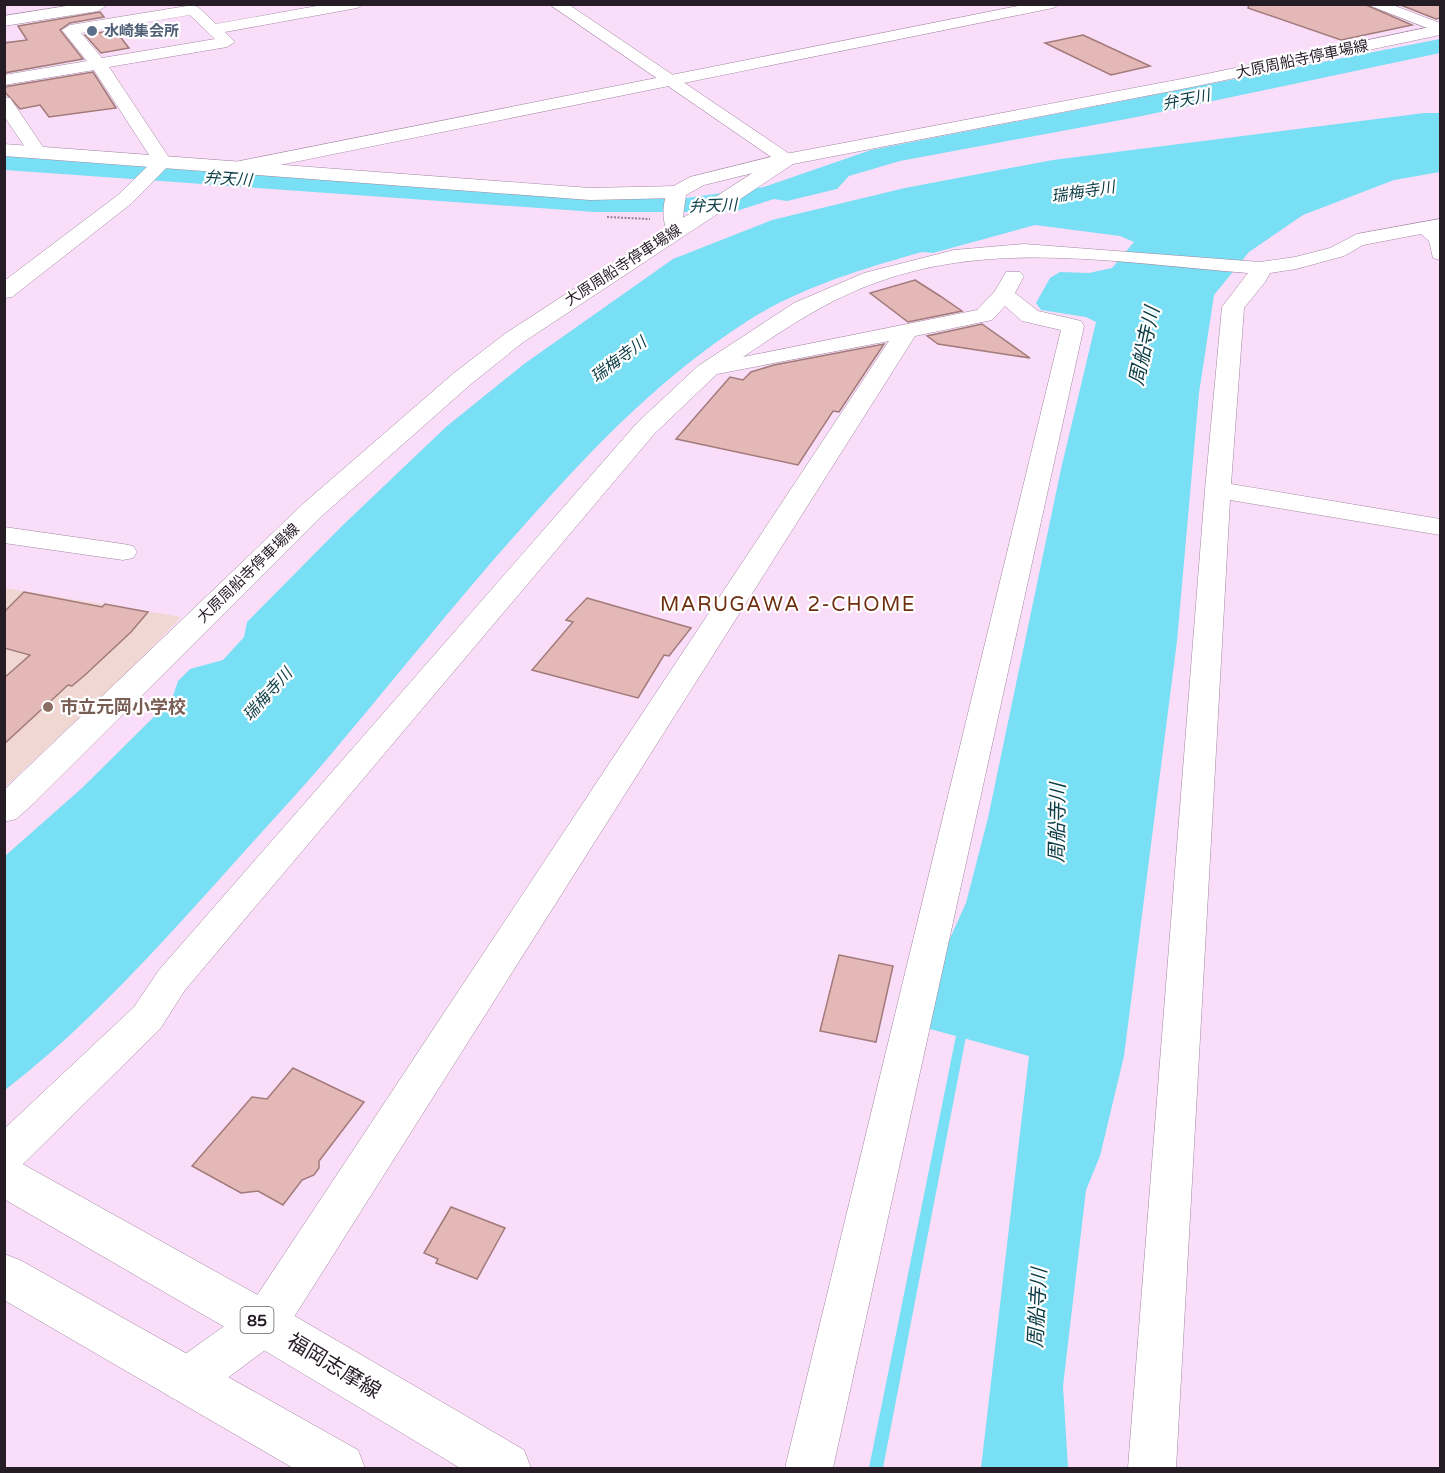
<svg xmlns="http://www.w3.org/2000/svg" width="1445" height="1473" viewBox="0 0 1445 1473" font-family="'Varela Round','Noto Sans JP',sans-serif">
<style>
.education{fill:#f1d7d1}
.water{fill:#78dff4}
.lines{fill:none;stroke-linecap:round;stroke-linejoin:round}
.stream{fill:#78dff4;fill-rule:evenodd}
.building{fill:#e3b8b7;stroke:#a17a79;stroke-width:1.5}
.minor-casing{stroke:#a288a2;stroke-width:1}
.tertiary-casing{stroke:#a288a2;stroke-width:1}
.secondary-casing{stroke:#a288a2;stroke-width:1}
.primary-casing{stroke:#a288a2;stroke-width:1}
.path{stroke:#948093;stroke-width:2;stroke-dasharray:2 1.5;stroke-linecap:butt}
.minor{fill:#fff;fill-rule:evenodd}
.tertiary{fill:#fff;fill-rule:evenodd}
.secondary{fill:#fff;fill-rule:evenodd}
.primary{fill:#fff;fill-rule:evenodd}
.service-dot{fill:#5c6f8a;stroke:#fff;stroke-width:2}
.education-dot{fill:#8d6e63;stroke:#fff;stroke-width:2}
.labels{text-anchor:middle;stroke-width:4.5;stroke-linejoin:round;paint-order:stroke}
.far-service-label{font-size:15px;font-weight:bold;fill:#4e5e75;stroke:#fff;text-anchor:start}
.far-street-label{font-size:15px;fill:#261c26;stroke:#fff}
.far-water-label{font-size:16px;font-style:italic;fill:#0d3e47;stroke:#fff}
.shield{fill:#fff;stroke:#676067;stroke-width:1.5}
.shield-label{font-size:16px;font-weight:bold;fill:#261c26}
.education-label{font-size:18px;font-weight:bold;fill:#785e54;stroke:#fff;text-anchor:start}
.water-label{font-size:20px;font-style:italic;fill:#0d3e47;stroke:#fff}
.neighbourhood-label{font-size:20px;letter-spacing:1.5px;fill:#6e2e10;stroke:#fff}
.near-street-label{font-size:21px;fill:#261c26;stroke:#fff}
</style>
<rect width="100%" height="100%" fill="#faddf9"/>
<!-- education -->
<path class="education" d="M4,588L181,617L131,669L5,787Z"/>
<!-- water -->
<path class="water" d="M1440,39V53L1137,117L900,161L849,176L837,189L787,201L774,199L733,212H595L5,170L4,156L596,198H687L764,187L871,150Z
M1424,113H1440V172L1394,180L1303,215L1249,252L1214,295L1199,393L1177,641L1124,1056L1100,1156L1086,1190L1063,1386L1068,1468H981L1029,1056L919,1026L933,976L966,903L988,818L1061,469L1096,322L1086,317L1041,310L1036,303L1050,278L1060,272L1089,273L1112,268L1134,242L1120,236L1035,225L933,253L922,252C862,269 798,288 746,322C646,386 567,476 489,565C434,629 381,695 327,759C291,801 253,841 217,882C151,955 83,1030 5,1090V856L82,788L172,699L178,681L190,669L223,660L244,637L247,622L342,526L447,426L524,364L673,259L772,220L905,188L1053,160Z"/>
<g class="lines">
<!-- stream -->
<path class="stream" d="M963,1022L967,1023L968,1026L883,1468H869L958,1026L959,1023Z"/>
</g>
<!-- building -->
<path class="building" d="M1249,4H1364L1412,25L1341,40L1248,8Z
M1398,4H1440V18L1436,19Z
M100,12L104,17L70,23L60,30L83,59L4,73V43L27,40L18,26Z
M115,30L129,48L101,53L85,35Z
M1083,35L1150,66L1111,75L1045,43Z
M93,72L116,108L49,117L40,105L20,109L4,91V87Z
M915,280L940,296L962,311L908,322L870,293Z
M982,324L1030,358L938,344L927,336Z
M884,344L839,412L833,411L798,465L676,439L730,377L743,380L751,372L774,365Z
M24,592L102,607L105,604L148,612L131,632L85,675L72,686L68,685L4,744V678L30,655L4,648V612Z
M587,598L691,628L669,656L664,655L638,698L532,670L573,622L566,620Z
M839,955L893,966L876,1042L820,1031Z
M293,1068L364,1102L319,1161V1168L314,1175L302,1180L283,1205L258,1191L241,1193L192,1166L252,1097L267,1099Z
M451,1207L505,1228L477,1279L436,1263L438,1259L424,1253Z"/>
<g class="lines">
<!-- minor casing -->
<g class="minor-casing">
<path id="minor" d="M79,4L106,6L98,11L4,26V16Z
M328,4H364L357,8L225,32L235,42L227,47L109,67L172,162L132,203L12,297L4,298V281L118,195L153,161L94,70L4,85V75L87,61L62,30L70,25L193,5L198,7L216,24ZM190,15L215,39L102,58L81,33Z
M1028,4H1060L1053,8L235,174L226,168L235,162Z
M4,97L10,98L47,153L44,157H32L29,153L4,116Z
M787,153L796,159L794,163L704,185L686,195L683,216L686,230L683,234H669C661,222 662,200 670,188L690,177Z
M1440,219V260L1433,258L1429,241L1421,234L1363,245L1344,256L1296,269L1270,273L1265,282L1244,308L1231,484L1440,519V535L1230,500L1176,1468H1128L1205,490L1222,307L1248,273C1126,264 996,239 878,282C829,299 786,328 743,357L977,310L995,291L1006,272H1020L1024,276L1015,293L1038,311L1081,321L1084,326L833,1468H785L1061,330L1022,321L1005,306L992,320L915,336L280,1339L202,1397L186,1404L170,1397L163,1381L170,1365L248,1309L889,341L717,374L655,433L185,990L160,1029L18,1169L4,1174V1129L134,1007L159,970L637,423L698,366L794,303L864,273L954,250L1024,244L1260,262L1295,257L1330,248L1357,234Z
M4,527L123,544L133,546L137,552L133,558L123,560L4,543Z"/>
</g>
<!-- tertiary casing -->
<g class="tertiary-casing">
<path id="tertiary" d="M549,4H568L797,159L787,165L780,163Z
M1366,4H1390L1440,23V33Z
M4,144L590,188L677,186L684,188L687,192L684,196L677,198L590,200L4,156Z"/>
</g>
<!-- secondary casing -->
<g class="secondary-casing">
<path id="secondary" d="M1440,25V35L1192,87L793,164L522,343L471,384L324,514L32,805L16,819L4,822V790L304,503L454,373L506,333L780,155L1192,77Z"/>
</g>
<!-- primary casing -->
<g class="primary-casing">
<path id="primary" d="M4,1157L19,1162L281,1308L524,1450L531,1468H460L247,1340L4,1199Z
M4,1254L20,1260L358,1450L365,1468H293L4,1300Z"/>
</g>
<!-- path -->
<path class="path" d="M607,217L650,219"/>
<!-- minor -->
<use href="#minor" class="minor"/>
<!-- tertiary -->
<use href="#tertiary" class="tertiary"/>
<!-- secondary -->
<use href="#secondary" class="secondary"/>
<!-- primary -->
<use href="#primary" class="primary"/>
</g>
<!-- markers -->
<circle class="service-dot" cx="92" cy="31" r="6"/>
<circle class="education-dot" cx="48" cy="707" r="6"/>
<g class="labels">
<!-- far-service labels -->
<g class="far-service-label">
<text x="104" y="36">水崎集会所</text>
</g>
<!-- far-street labels -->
<g class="far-street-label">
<text transform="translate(1302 59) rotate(-12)" y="5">大原周船寺停車場線</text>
<text transform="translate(623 265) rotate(-33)" y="5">大原周船寺停車場線</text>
<text transform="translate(248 573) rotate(-44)" y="5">大原周船寺停車場線</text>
</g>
<!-- far-water labels -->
<g class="far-water-label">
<text transform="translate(1186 99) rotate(-11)" y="6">弁天川</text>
<text transform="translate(228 178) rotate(4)" y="6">弁天川</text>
<text transform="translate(1083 191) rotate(-9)" y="6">瑞梅寺川</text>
<text transform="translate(713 205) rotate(-2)" y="6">弁天川</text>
<text transform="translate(618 359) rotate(-37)" y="6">瑞梅寺川</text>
<text transform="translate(267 694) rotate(-48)" y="6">瑞梅寺川</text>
</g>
<!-- shield labels -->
<rect class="shield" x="240.5" y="1307" width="33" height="26" rx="4.5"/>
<g class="shield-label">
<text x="257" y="1326">85</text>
</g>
<!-- education labels -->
<g class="education-label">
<text x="60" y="713">市立元岡小学校</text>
</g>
<!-- water labels -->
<g class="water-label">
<text transform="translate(1144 346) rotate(-78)" y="7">周船寺川</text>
<text transform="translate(1057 823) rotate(-89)" y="7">周船寺川</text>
<text transform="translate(1037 1308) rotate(-87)" y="7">周船寺川</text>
</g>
<!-- neighbourhood labels -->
<g class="neighbourhood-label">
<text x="788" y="611">MARUGAWA 2-CHOME</text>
</g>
<!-- near-street labels -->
<g class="near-street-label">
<text transform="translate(334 1366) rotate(31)" y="7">福岡志摩線</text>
</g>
</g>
<!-- border -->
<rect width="1445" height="1473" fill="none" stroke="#261c26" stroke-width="12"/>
</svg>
